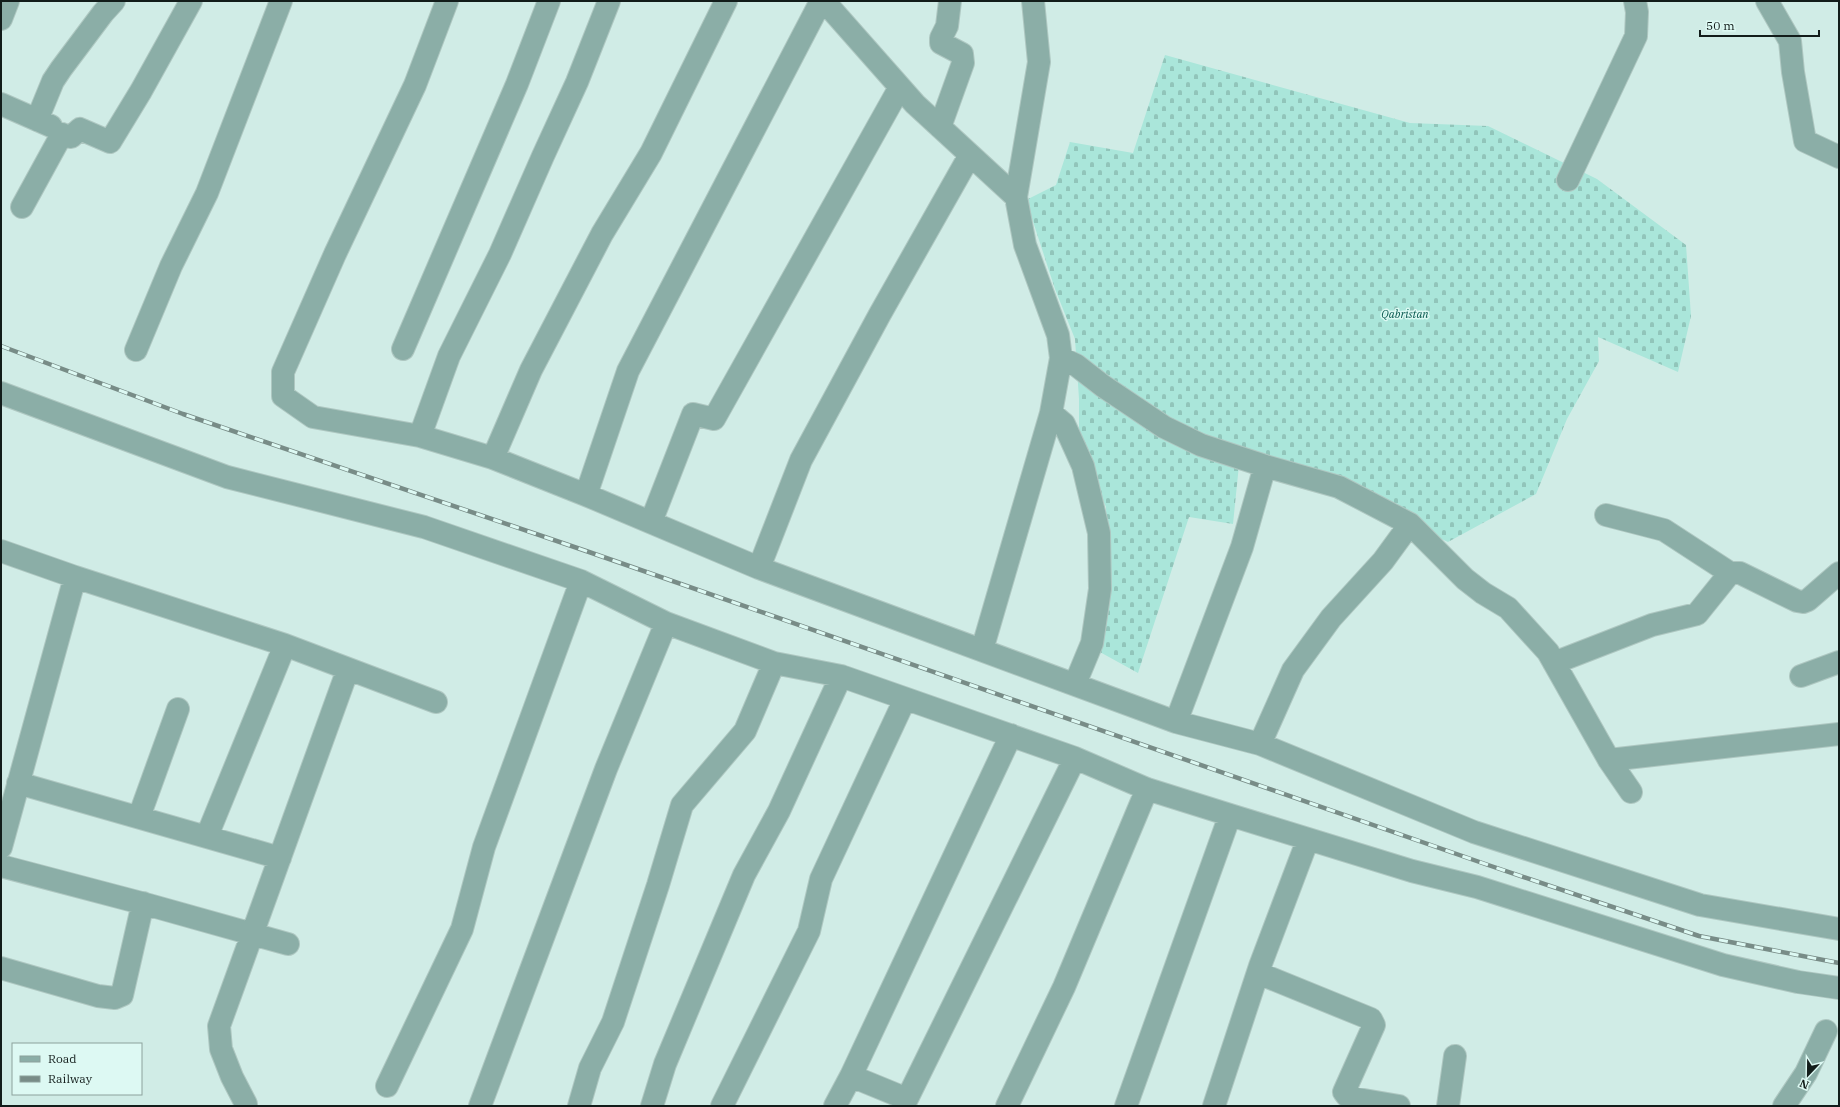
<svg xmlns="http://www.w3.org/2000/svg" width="1840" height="1107" viewBox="0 0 1840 1107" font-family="'IBM Plex Serif',serif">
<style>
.cemetery{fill:url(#cemetery-stones)}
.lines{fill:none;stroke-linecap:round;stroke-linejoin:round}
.minor-casing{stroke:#aec7c1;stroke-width:24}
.minor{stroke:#8baea7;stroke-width:22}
.rail-casing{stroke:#788c87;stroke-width:4.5}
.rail{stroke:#ddf9f3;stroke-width:3;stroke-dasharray:9;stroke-linecap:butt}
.labels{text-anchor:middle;stroke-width:3;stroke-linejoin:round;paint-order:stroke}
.park-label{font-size:11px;font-style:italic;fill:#03554b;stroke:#ddf9f3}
</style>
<defs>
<pattern id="cemetery-stones" width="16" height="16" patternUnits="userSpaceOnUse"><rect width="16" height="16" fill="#aae6da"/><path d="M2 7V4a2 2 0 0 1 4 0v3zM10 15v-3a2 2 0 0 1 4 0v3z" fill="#91c5ba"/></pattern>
</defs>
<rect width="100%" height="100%" fill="#d0ece6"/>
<!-- cemetery -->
<path class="cemetery" d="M1165,55L1410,123L1488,126L1597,179L1686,245L1691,316L1678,372L1598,337L1599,361L1567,419L1536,494L1448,542L1361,502L1240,455L1233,524L1189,517L1138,673L1098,651L1107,583L1106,507L1079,446V399L1075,339L1055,289L1026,200L1056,185L1070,142L1133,153Z"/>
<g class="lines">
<!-- minor casing -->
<g class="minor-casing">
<path id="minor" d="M447,1L415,85L335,254L283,372V396L313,417L420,436L493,458L586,495L759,568L1176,722L1260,744L1474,832L1700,905L1839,929
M824,1L915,104L1016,197
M1767,1L1790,41L1793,72L1805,141L1839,157
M1,19L8,1
M1,104L51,126
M37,120L53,81L61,69L103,13L114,1
M940,127L963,63L962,54L941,43V38L947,26L950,1
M1568,180L1636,36L1637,12L1635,1
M22,207L62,134L66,136L71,137L80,129L110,142L141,91L191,1
M403,349L517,84L549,1
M136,350L171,266L207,193L281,1
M1061,358L1076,365L1103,386L1164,427L1201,445L1265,466L1339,487L1410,524L1383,561L1331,618L1293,670L1260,744
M1,393L227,477L424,527L581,581L666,623L774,663L841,676L1075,758L1147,789L1230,815L1126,1106
M1051,413L1064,424L1083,466L1099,533L1100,589L1092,643L1075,684
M420,436L449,356L500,254L543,156L577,82L609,1
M493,458L531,370L602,234L651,153L726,1
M586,495L628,371L821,1
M1606,515L1664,530L1730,573H1740L1797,601L1803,602L1808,600L1839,573
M651,522L693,414L714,419L900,87
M1410,524L1465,579L1483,593L1508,608L1548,652L1609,760L1631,792
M1,551L75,577L1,847
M759,568L801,460L880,314L970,155
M75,577L285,645L436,702
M982,650L1051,413L1061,358L1058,335L1025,245L1016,197L1039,62L1033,1
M1554,663L1652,625L1697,614L1730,573
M1801,676L1839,662
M1176,722L1242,547L1265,466
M1609,760L1839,734
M18,783L280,858
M1230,815L1412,871L1477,887L1723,965L1798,982L1839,988
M139,817L178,709
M207,836L285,645
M1,866L149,905L288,944
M1,968L98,996L115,998L122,995L143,903
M1258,973L1371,1019L1374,1025L1344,1092L1347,1096L1352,1098L1399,1106
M851,1076L907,1099L1075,758
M387,1086L462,929L484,847L581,581
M246,1106V1104L232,1077L221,1049L219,1026L348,669
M480,1106L606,769L666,623
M579,1106L590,1068L613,1022L658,885L682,805L745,731L774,663
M652,1106L665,1064L744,875L779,811L841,676
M722,1106L809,931L821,879L905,699
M835,1106L851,1076L1011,735
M1007,1106L1064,987L1147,789
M1214,1106L1260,966L1308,839
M1448,1106L1455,1056
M1784,1106L1806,1073L1826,1031"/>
</g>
<!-- minor -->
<use href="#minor" class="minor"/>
<!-- rail casing -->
<g class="rail-casing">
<path id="rail" d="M1,346L183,414L589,552L1491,866L1699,936L1839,963"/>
</g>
<!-- rail -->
<use href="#rail" class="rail"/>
</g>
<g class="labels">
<!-- park labels -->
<g class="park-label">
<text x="1405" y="318">Qabristan</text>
</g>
</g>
<!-- border -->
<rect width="1840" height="1107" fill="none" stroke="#121c1a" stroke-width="4"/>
<!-- legend -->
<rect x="12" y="1043" width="130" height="52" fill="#ddf9f3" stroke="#8ca19c"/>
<rect x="20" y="1056" width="20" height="6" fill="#8baea7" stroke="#8ca19c"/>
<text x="48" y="1063" font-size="12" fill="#121c1a">Road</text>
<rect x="20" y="1076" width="20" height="6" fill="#788c87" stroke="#8ca19c"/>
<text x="48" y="1083" font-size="12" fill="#121c1a">Railway</text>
<!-- north arrow -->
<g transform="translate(1808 1075) rotate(202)" stroke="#ddf9f3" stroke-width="3" paint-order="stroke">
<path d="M0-3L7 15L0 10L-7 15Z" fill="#121c1a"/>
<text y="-6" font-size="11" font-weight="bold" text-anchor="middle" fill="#121c1a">N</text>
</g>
<!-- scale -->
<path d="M1700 30v6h119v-6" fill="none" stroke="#121c1a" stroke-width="2"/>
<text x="1706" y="30" font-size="12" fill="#121c1a" stroke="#ddf9f3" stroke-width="3" paint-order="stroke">50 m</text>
</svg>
